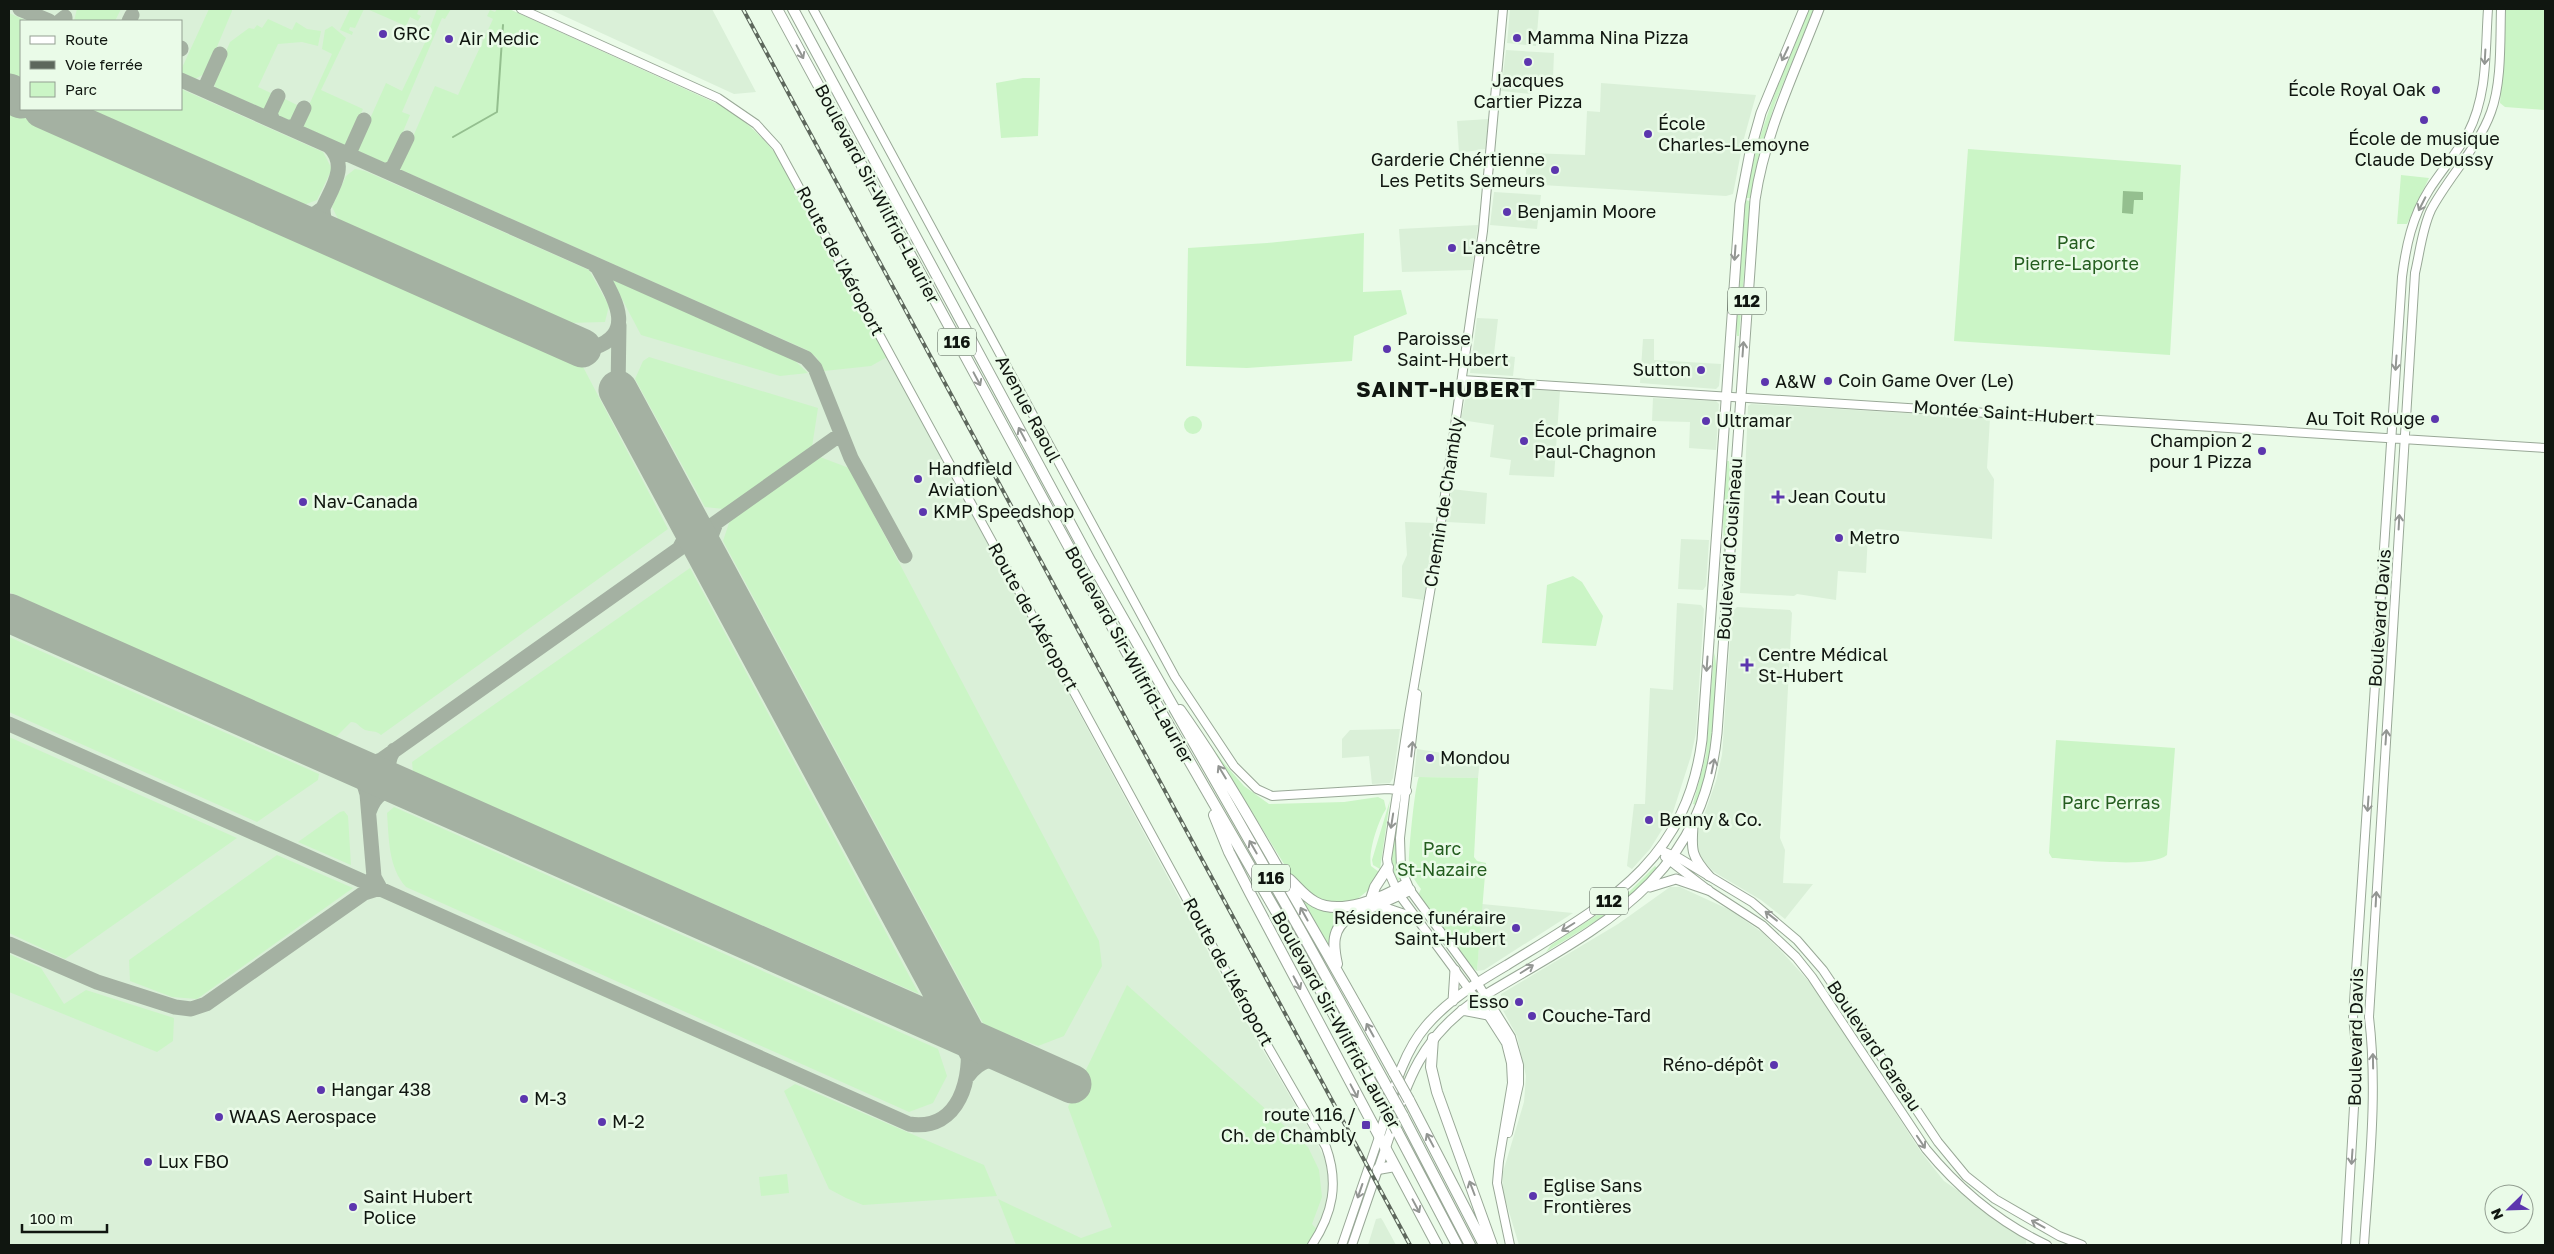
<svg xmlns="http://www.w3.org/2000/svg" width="2554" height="1254" viewBox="0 0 2554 1254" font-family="'Golos Text',sans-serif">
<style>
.built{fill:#daf0d8;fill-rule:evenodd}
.green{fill:#cbf5c6}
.water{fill:#94bf8f}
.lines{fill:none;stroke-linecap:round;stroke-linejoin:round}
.stream{stroke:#94bf8f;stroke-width:2}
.taxiway{stroke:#a4b1a2;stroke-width:15}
.runway{stroke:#a4b1a2;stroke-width:39}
.secondary-casing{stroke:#99a897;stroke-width:10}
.primary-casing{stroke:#99a897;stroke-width:11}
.highway-casing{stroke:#99a897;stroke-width:12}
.secondary{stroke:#fff;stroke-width:8}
.primary{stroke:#fff;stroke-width:9}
.highway{stroke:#fff;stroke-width:10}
.rail-casing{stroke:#5d675c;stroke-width:4}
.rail{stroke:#eafbe8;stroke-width:2;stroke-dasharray:5.5;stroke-linecap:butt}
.highway-bridge-casing{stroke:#99a897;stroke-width:12;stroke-linecap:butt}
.highway-bridge{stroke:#fff;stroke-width:10}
.oneway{stroke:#939693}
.poi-dot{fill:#5c36ae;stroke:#eafbe8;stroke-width:2}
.labels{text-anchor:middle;stroke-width:5;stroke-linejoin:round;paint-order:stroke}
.shield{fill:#eafbe8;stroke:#515b51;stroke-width:1}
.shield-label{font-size:16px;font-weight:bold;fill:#101610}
.poi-label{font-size:18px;fill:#101610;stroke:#eafbe8;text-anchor:start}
.street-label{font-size:18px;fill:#101610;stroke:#eafbe8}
.park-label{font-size:18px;fill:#245d1f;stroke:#eafbe8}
.district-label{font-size:22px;font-weight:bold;letter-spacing:1px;fill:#101610;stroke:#eafbe8}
</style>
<rect width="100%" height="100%" fill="#eafbe8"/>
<!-- built -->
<path class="built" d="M9,9H509L722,106L780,159L1239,1009L1315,1139L1329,1167L1332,1200L1318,1231L1306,1245H9ZM21,21H181V109H21Z
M549,9H712L756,92L734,94Z
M1510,9H1539L1536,46L1507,43Z
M1506,50L1554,53L1553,79L1532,77L1531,94L1501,91Z
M1601,83L1756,95L1743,142L1733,194L1726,196L1525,184L1528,153L1585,155L1587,111L1600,112Z
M1489,119L1485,149L1459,153L1457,121Z
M1494,192L1541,195L1537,229L1490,225Z
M1478,225L1472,270L1402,272L1399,229Z
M1477,318L1498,319L1494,354L1515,357L1513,376L1470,373Z
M1643,339H1654V360L1721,364L1719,386L1716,389L1640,383Z
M1470,386L1560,391L1554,477L1509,475L1511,460L1490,457L1494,425L1461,420L1467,389Z
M1653,398L1716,401L1719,404L1716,450L1689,448L1690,422L1652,421Z
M1751,404L1990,418L1987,468L1994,479L1992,539L1876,529L1868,534L1866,573L1838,571L1836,600L1797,594L1794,596L1740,593L1748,406Z
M1451,489L1487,493L1485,524L1447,522Z
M1405,522L1434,523L1424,600L1402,597V566L1407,555Z
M1681,539L1709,540L1706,586L1703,590L1678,589Z
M1677,603L1701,605L1704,609L1696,733L1691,756L1673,812L1650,849L1632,869L1627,866L1634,804H1645L1650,688L1673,690Z
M1737,607L1790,610L1792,613L1780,838L1785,850L1783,883L1813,884L1785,919L1761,900L1714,872L1700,858L1696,846L1697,835L1716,781L1722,755L1732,612Z
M1400,729L1393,778L1390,783L1372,784L1369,756L1342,758V739L1350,730Z
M1417,749L1480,759L1478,778L1414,777Z
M1670,887H1680L1730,910L1763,933L1783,953L1814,987L1921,1152L1944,1181L2026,1237V1245H1519L1503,1192V1172L1524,1102L1526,1076L1517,1036L1500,1005L1501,994L1618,924Z
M1482,904L1573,913L1484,970L1477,971Z
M1381,1218L1383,1221L1396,1245H1368L1376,1219Z"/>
<!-- green -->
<path class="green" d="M77,9H121L115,21H74Z
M209,9H232V11L206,73L195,79L181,72V70Z
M350,9H364L355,28L350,27L349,30L353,32L352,35L340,30Z
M367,9H419L417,14L421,16L418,21L410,17L406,26Z
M437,9H451L445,19L442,18L402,112L410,115L392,158L387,164L356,150L386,83L402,91L431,30L430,28Z
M497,9H509L722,106C747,122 761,135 780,159L887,357L871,366L824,371L817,358L807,350L399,169L435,86L458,95L493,19L487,16L490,10L495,12Z
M1809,9H1814L1775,103L1760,151L1750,198H1746C1757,129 1784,72 1809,9Z
M2506,9H2545V110L2505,107L2500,103Z
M9,13L27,21H21V76L14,78L9,76Z
M268,19L292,30L296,22L307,29L321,31L318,46L302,42L278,44L258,87L273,94L266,110L216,88L213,82L230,42L249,28L254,29L257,25L262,28Z
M332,26L346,38L321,90L363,109L346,146L300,125L332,54L322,49L325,30Z
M1023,78H1040L1038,136L1001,138L996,83Z
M181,89L323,152L332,169L317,200L301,206L83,109H181Z
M281,97L301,107L294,123L274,113Z
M9,110L581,363L668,529L381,735C376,730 371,732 365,730C359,727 358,722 351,722L335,738L9,592Z
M1968,149L2181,165L2170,355L1954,341Z
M355,169L365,171L589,270L609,306L605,322L565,323L340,223L332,207L346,176Z
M2401,175L2429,178L2407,224H2397Z
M1745,200L1750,201L1739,336H1737L1736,326Z
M1364,233L1363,292L1401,290L1407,314L1354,336L1352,361L1247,368L1186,366L1188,248L1267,243Z
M611,278L793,359L808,373L780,376L641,335Z
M649,357L818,408L812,447L724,509L705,507L635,379L643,361Z
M1184 425a9 9 0 1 1 18 0a9 9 0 1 1-18 0Z
M820,457L849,468L1099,941L1102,966L1064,1036L1038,1046L984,1025L723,541L730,520Z
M1726,461H1729L1730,471L1724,556L1723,518Z
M690,568L919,994L413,772L412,762Z
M1573,576L1582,582L1603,616L1596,646L1542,643L1547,585Z
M9,637L319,774L318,780L257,822L9,712Z
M1714,653C1722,679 1711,753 1704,781C1702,789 1696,799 1696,805L1693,804L1706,755Z
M9,737L237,838L65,959L9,933Z
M2056,740L2175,748L2167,855C2150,869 2077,859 2052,858L2049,853Z
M1210,744L1223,762L1244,786L1269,804L1344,802L1378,797L1384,800L1386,809C1378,821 1368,852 1371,866L1379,872L1371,888L1356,900L1345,903L1318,901L1292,877Z
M1419,777L1478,778L1474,857L1477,861L1486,863L1477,971L1471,966L1418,895L1421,889C1415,881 1410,873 1409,864C1408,855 1415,784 1419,777Z
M1390,800L1380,869L1373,865L1372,860Z
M394,807L938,1049L947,1076L933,1103L909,1112L406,887C388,867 389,838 387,813Z
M344,811L348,816L351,865L298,842L340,812Z
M1393,835H1396L1400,880L1396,881L1391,860Z
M277,855L353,888L197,999L172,997L130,981L129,960Z
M1655,866L1657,868C1627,905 1586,927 1546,952L1551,945L1623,898Z
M1292,885L1323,908L1392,896L1354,912L1329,948Z
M9,954L41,968L64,1004L86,990L174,1018L173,1041L157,1052L9,992Z
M1127,985L1308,1147L1319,1170L1322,1197L1312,1224L1319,1232L1309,1245H1016L998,1199L1081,1238L1112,1227L1068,1107Z
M795,1084L984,1165L997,1196L863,1205L846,1198L829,1189L784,1091Z
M787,1174L789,1193L761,1196L759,1177Z"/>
<!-- water -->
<path class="water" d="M2123,191L2143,192V200H2134L2133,214L2122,213Z"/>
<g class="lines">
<!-- stream -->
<path class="stream" d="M453,137L497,112L503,25"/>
<!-- taxiway -->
<path class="taxiway" d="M20,9L49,21
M60,21L65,17V21
M129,21L132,15
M181,49V48
M181,80L806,358L815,368L851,458L905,556
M204,90L220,54
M9,92H21
M49,109L54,113
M273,121L270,113L278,96
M289,128L296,125L304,108
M351,149L364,120
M386,171L393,167L407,138
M323,208C332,188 349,165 329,146
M291,219L309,218L323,208C323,224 328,230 340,240
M592,263L598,268C612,295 639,333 593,348
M618,390L619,325
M680,547L687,534L685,516
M710,562L711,536L716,523
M9,724L909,1124C960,1132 973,1077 967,1037
M394,750C383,766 390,778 404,788
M350,764L366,766L381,760L841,434
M369,812C375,793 386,789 404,788
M9,944L97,982L175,1007L191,1009L206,1004L364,893L380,888L374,877L367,794L363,781L350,764
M919,1016C930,1020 942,1028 949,1014V1005
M949,1029L961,1043L967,1055
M968,1076C980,1059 994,1058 1013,1058"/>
<!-- runway -->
<path class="runway" d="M9,93L21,99
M43,109L582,348
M618,390L967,1037
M9,613L1072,1084"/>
<!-- secondary casing -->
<g class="secondary-casing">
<path id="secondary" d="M521,9L718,98L756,124L777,147L1251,1017L1326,1147C1339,1183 1333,1213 1312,1245
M813,9L1175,677L1234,766L1257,789L1272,796L1388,789L1407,791
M1503,9L1483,231L1436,557L1409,715L1387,859L1389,873L1398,893L1488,1015L1506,1043L1511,1063L1512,1083L1499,1161L1497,1183L1510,1245
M1462,380L2545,448
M1417,694L1400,838L1401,869L1410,890L1473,976L1511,1037L1519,1065V1084L1508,1133
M1660,850L1679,858L1752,902L1797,940L1823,970L1938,1142L1966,1176L1995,1199L2059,1236L2082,1245
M1665,857L1708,890L1762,925L1796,957L1812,977L1926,1149C1959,1189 2000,1223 2047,1245
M1342,1245L1379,1137
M1352,1245L1385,1149
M2346,1245L2357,1055L2353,1017L2402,277C2406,246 2412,217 2429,190C2441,171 2457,153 2468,133C2488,94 2485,51 2488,9
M2364,1245C2369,1169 2378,1093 2369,1017L2415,273C2420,252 2422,229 2431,210C2449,176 2478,148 2491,112C2502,82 2500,40 2501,9"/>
</g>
<!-- primary casing -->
<g class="primary-casing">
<path id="primary" d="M1693,827C1691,851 1692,857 1709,876
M1650,887L1676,879L1708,890
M1453,1001L1455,970
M1462,1010L1488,1015
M1379,1137C1391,1101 1400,1056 1426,1026C1448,1000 1478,982 1507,965C1604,905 1686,864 1702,740L1740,204L1750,152L1761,113L1804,9
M1385,1149C1406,1087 1416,1043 1472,1003C1589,931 1702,888 1717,733L1755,200C1765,132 1795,72 1819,9"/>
</g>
<!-- highway casing -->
<g class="highway-casing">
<path id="highway" d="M777,9L1115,632L1296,946L1383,1104
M793,9L1091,562L1302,933L1388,1089
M1180,710C1221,768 1256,829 1291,891C1326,951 1360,1011 1394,1073
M1214,815L1229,852L1250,893L1437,1245
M1289,879C1298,887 1304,896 1315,902C1340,916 1383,898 1406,884
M1371,899L1375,887L1388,867
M1378,906L1416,919
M1337,964C1333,946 1331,928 1350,917L1410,890
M1433,1038L1431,1067L1437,1092L1492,1245
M1409,1100L1484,1245
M1403,1116L1470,1245
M1397,1131L1457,1245
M1378,1169L1395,1166"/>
</g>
<!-- secondary -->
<use href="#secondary" class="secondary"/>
<!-- primary -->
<use href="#primary" class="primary"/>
<!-- highway -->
<use href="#highway" class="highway"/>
<!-- rail casing -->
<g class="rail-casing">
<path id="rail" d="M743,9L1410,1245"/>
</g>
<!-- rail -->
<use href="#rail" class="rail"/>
<!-- highway-bridge casing -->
<g class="highway-bridge-casing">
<path id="highway-bridge" d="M1394,1073L1409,1100
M1388,1089L1403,1116
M1383,1104L1397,1131"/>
</g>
<!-- highway-bridge -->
<use href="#highway-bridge" class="highway-bridge"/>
</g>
<!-- one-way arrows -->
<defs><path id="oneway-shaft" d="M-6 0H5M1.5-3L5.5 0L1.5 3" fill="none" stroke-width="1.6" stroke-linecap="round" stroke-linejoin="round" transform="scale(1.25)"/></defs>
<g class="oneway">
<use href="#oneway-shaft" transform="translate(800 52) rotate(62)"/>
<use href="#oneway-shaft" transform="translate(1785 54) rotate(115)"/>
<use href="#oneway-shaft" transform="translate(2485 57) rotate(93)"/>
<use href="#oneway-shaft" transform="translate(2422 204) rotate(117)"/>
<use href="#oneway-shaft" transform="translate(1735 253) rotate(94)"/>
<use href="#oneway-shaft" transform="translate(1743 349) rotate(-86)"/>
<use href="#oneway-shaft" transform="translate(2396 363) rotate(94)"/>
<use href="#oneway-shaft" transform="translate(977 379) rotate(62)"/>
<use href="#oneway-shaft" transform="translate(1022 434) rotate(-118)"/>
<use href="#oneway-shaft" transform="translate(2399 522) rotate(-87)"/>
<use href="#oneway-shaft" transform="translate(1707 664) rotate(94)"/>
<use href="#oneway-shaft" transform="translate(2386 737) rotate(-86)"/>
<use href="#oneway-shaft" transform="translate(1412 749) rotate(-84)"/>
<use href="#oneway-shaft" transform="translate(1713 766) rotate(-78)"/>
<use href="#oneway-shaft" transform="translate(1222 772) rotate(-121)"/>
<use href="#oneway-shaft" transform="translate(2368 804) rotate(94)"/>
<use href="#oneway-shaft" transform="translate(1392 821) rotate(99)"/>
<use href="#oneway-shaft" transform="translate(1253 847) rotate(-120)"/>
<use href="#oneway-shaft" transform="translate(2376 899) rotate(-87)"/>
<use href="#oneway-shaft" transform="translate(1304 914) rotate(-119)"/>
<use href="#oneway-shaft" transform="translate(1771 916) rotate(-142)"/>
<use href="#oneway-shaft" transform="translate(1568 927) rotate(148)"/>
<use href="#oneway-shaft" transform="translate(1527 969) rotate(-32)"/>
<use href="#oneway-shaft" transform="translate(1297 983) rotate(62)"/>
<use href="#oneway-shaft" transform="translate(1370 1030) rotate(-119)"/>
<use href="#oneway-shaft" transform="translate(2373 1061) rotate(-91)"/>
<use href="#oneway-shaft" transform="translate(1354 1091) rotate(62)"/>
<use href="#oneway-shaft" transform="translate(1430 1140) rotate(-118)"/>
<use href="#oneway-shaft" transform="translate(1921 1142) rotate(56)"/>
<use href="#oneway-shaft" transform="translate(2352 1157) rotate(94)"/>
<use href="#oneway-shaft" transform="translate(1472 1188) rotate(-111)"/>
<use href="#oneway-shaft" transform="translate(1360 1191) rotate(109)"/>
<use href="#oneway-shaft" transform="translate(1416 1206) rotate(62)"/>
<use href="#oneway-shaft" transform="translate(2038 1224) rotate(-151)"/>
</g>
<!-- markers -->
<g class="poi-dot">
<circle cx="383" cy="34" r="5"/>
<circle cx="1517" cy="38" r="5"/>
<circle cx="449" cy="39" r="5"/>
<circle cx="1528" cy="62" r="5"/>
<circle cx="2436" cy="90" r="5"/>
<circle cx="2424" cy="120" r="5"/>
<circle cx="1648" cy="134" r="5"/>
<circle cx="1555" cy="170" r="5"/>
<circle cx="1507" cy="212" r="5"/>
<circle cx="1452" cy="248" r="5"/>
<circle cx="1387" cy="349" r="5"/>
<circle cx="1701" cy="370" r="5"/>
<circle cx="1828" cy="381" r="5"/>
<circle cx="1765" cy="382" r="5"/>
<circle cx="2435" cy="419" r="5"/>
<circle cx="1706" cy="421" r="5"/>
<circle cx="1524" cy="441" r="5"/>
<circle cx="2262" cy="451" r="5"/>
<circle cx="918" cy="479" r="5"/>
<path d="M1775.5 489.5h5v5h5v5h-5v5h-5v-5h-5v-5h5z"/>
<circle cx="303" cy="502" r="5"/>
<circle cx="923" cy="512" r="5"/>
<circle cx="1839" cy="538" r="5"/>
<path d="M1744.5 657.5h5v5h5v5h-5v5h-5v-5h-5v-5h5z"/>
<circle cx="1430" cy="758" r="5"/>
<circle cx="1649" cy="820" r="5"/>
<circle cx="1516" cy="928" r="5"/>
<circle cx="1519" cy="1002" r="5"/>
<circle cx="1532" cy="1016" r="5"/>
<circle cx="1774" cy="1065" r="5"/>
<circle cx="321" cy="1090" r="5"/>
<circle cx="524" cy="1099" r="5"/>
<circle cx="219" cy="1117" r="5"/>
<circle cx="602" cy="1122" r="5"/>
<rect x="1361" y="1120" width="10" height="10" rx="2.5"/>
<circle cx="148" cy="1162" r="5"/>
<circle cx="1533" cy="1196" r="5"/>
<circle cx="353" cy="1207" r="5"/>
</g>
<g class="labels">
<!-- shield labels -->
<g class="shield">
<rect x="1728" y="287.5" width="38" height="27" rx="4"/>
<rect x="938" y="328.5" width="38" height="27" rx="4"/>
<rect x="1252" y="864.5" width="38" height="27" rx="4"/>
<rect x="1590" y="887.5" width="38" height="27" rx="4"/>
</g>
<g class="shield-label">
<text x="1747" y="307">112</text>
<text x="957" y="348">116</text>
<text x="1271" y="884">116</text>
<text x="1609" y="907">112</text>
</g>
<!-- poi labels -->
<g class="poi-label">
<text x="393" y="40">GRC</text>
<text x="1527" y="44">Mamma Nina Pizza</text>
<text x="459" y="45">Air Medic</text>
<text x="1528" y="87" text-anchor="middle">Jacques<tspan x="1528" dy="21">Cartier Pizza</tspan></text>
<text x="2426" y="96" text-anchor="end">École Royal Oak</text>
<text x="1658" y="130">École<tspan x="1658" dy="21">Charles-Lemoyne</tspan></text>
<text x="2424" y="145" text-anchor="middle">École de musique<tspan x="2424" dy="21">Claude Debussy</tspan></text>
<text x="1545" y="166" text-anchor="end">Garderie Chértienne<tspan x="1545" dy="21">Les Petits Semeurs</tspan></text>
<text x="1517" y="218">Benjamin Moore</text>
<text x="1462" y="254">L'ancêtre</text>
<text x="1397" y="345">Paroisse<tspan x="1397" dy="21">Saint-Hubert</tspan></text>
<text x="1691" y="376" text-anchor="end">Sutton</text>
<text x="1838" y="387">Coin Game Over (Le)</text>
<text x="1775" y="388">A&amp;W</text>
<text x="2425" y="425" text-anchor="end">Au Toit Rouge</text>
<text x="1716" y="427">Ultramar</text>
<text x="1534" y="437">École primaire<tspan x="1534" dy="21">Paul-Chagnon</tspan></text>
<text x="2252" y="447" text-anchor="end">Champion 2<tspan x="2252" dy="21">pour 1 Pizza</tspan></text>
<text x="928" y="475">Handfield<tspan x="928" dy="21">Aviation</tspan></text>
<text x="1788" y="503">Jean Coutu</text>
<text x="313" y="508">Nav-Canada</text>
<text x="933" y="518">KMP Speedshop</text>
<text x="1849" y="544">Metro</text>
<text x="1758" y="661">Centre Médical<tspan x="1758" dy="21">St-Hubert</tspan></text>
<text x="1440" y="764">Mondou</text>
<text x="1659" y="826">Benny &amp; Co.</text>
<text x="1506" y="924" text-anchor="end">Résidence funéraire<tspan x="1506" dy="21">Saint-Hubert</tspan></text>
<text x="1509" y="1008" text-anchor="end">Esso</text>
<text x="1542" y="1022">Couche-Tard</text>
<text x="1764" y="1071" text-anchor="end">Réno-dépôt</text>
<text x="331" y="1096">Hangar 438</text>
<text x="534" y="1105">M-3</text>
<text x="1356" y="1121" text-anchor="end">route 116 /<tspan x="1356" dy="21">Ch. de Chambly</tspan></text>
<text x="229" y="1123">WAAS Aerospace</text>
<text x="612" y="1128">M-2</text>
<text x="158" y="1168">Lux FBO</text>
<text x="1543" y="1192">Eglise Sans<tspan x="1543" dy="21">Frontières</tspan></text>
<text x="363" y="1203">Saint Hubert<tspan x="363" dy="21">Police</tspan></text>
</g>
<!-- street labels -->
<g class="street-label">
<text transform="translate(877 194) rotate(62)" y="6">Boulevard Sir-Wilfrid-Laurier</text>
<text transform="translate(840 261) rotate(62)" y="6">Route de l'Aéroport</text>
<text transform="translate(1028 409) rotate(62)" y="6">Avenue Raoul</text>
<text transform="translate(2004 413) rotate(4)" y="6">Montée Saint-Hubert</text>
<text transform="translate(1444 502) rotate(-81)" y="6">Chemin de Chambly</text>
<text transform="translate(1730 549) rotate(-86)" y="6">Boulevard Cousineau</text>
<text transform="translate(1033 617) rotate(61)" y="6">Route de l'Aéroport</text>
<text transform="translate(2380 618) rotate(-86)" y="6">Boulevard Davis</text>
<text transform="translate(1129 655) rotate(61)" y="6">Boulevard Sir-Wilfrid-Laurier</text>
<text transform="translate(1228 972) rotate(61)" y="6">Route de l'Aéroport</text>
<text transform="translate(1336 1020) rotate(61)" y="6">Boulevard Sir-Wilfrid-Laurier</text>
<text transform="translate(2356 1037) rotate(-89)" y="6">Boulevard Davis</text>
<text transform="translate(1874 1046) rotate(56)" y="6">Boulevard Gareau</text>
</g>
<!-- park labels -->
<g class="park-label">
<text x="2076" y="249">Parc<tspan x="2076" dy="21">Pierre-Laporte</tspan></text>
<text x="2111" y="809">Parc Perras</text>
<text x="1442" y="855">Parc<tspan x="1442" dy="21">St-Nazaire</tspan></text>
</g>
<!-- district labels -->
<g class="district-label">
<text x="1446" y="397">SAINT-HUBERT</text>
</g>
</g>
<!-- border -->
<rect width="2554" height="1254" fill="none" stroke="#101610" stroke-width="20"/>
<!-- legend -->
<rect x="20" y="20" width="162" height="90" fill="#eafbe8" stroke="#939f92"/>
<rect x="30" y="36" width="25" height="8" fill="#ffffff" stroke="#939f92"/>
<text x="65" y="45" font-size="15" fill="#101610">Route</text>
<rect x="30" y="61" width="25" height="8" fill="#5d675c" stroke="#939f92"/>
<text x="65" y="70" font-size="15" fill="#101610">Voie ferrée</text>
<rect x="30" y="82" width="25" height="15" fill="#cbf5c6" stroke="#939f92"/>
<text x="65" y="95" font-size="15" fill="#101610">Parc</text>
<!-- north arrow -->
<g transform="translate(2509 1209) rotate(247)"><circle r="24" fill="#eafbe8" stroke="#939f92"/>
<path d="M0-4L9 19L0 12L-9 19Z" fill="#5c36ae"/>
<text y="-8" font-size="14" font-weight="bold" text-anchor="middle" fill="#101610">N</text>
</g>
<!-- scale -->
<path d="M22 1224v8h85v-8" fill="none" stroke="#101610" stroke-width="2.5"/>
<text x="30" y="1224" font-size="15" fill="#101610" stroke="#eafbe8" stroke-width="4" paint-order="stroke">100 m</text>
</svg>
